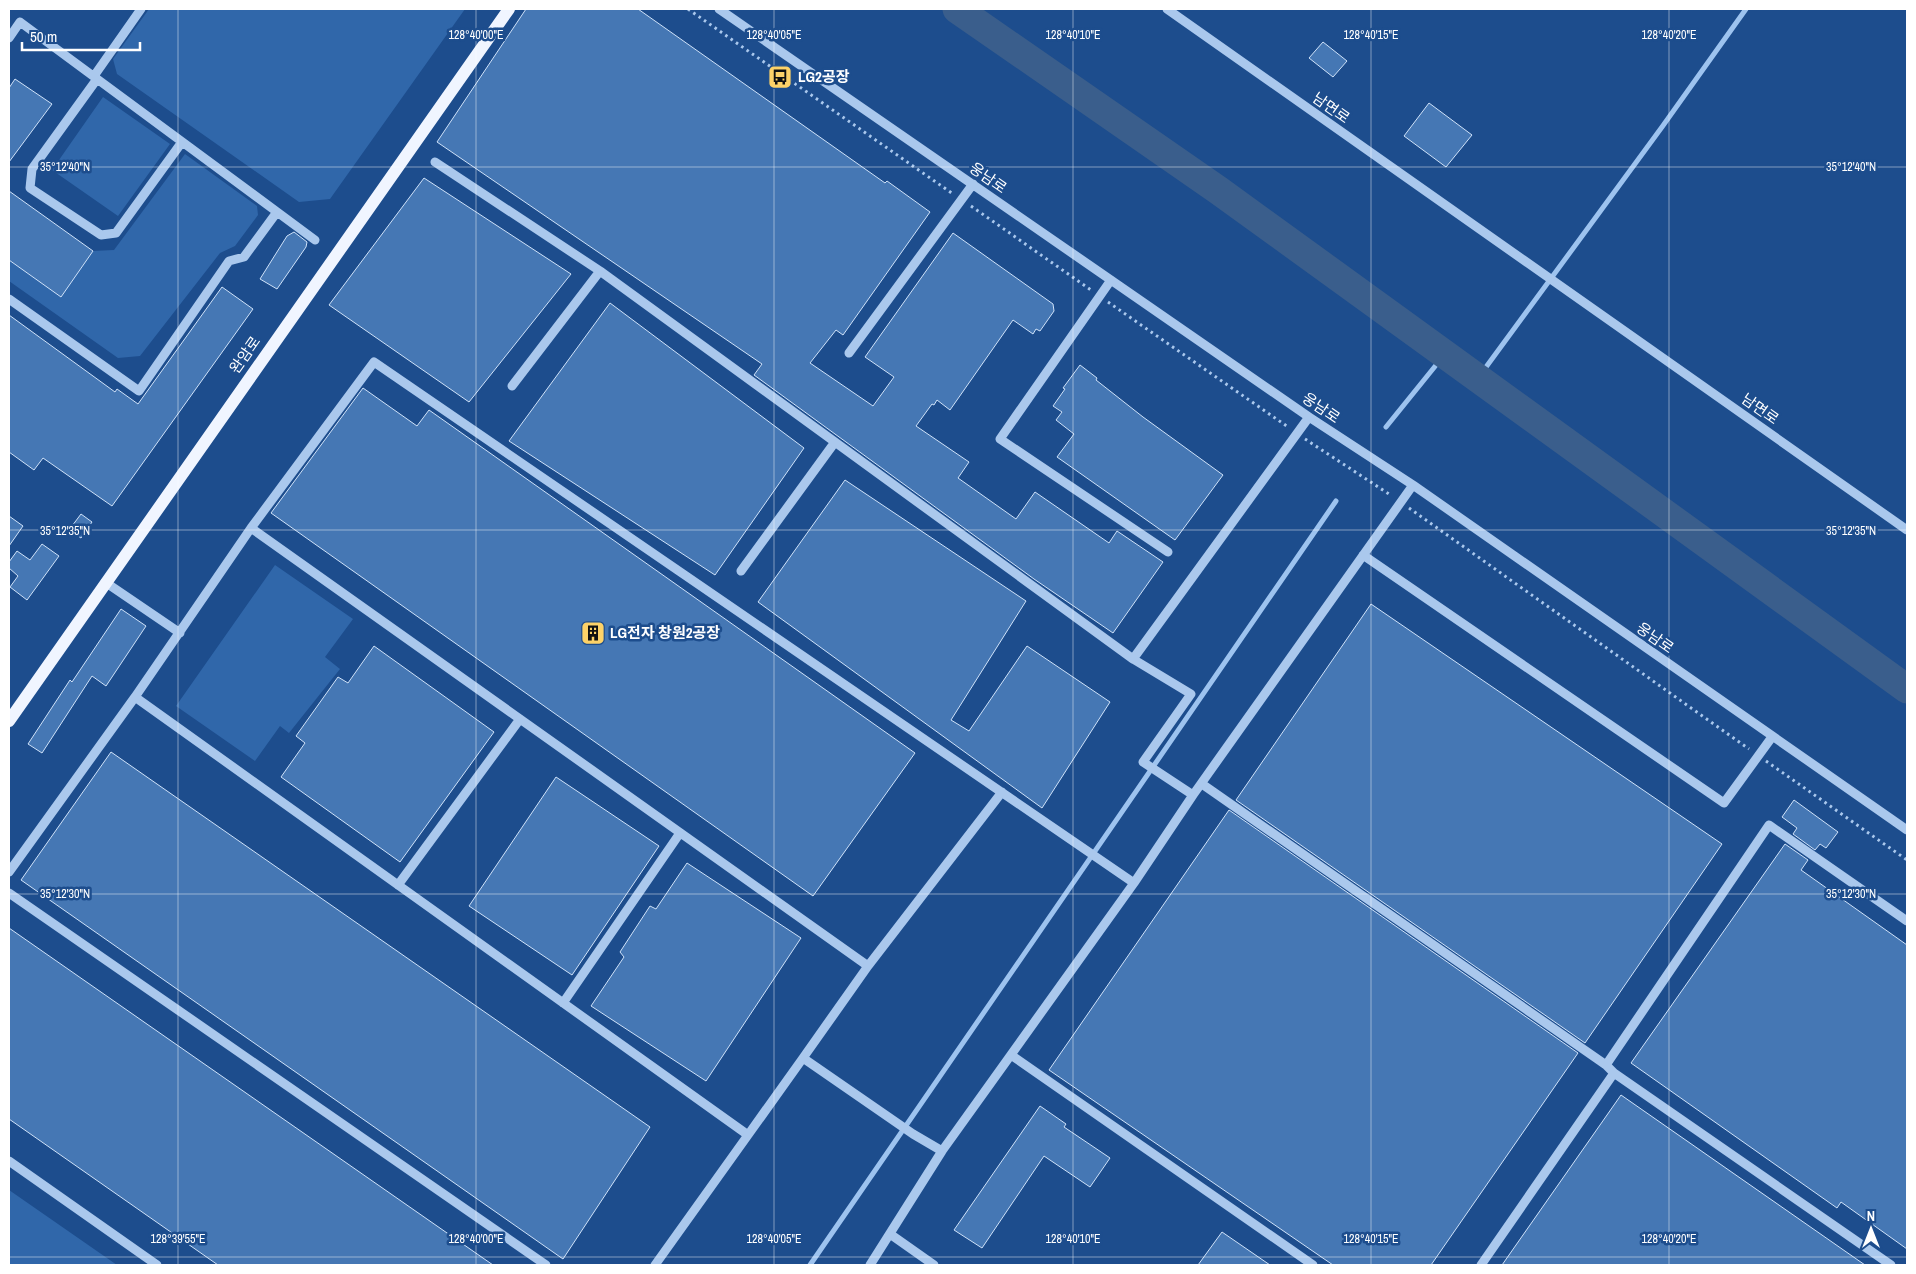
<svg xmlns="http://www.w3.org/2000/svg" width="1916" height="1274" viewBox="0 0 1916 1274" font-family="'Archivo Narrow','Noto Sans KR',sans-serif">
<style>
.green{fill:#3067aa}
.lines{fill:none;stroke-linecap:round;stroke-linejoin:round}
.stream{stroke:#9dc3ef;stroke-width:5}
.river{stroke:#3a5e8c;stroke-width:29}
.building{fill:#4577b4;stroke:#cfe2f9}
.path{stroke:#aac8ed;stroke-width:3;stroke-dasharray:2.5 4;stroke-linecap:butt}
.minor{stroke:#aac8ed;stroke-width:9}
.major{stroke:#f0f5ff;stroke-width:12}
.ticks{fill:none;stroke:#fff;stroke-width:1;stroke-opacity:0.45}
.labels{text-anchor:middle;stroke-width:5;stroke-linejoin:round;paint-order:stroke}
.poi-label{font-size:15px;font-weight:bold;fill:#fff;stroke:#1d4d8d;text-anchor:start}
.street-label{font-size:15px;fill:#fff;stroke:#1d4d8d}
.ticks-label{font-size:12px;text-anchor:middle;fill:#fff;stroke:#1d4d8d;stroke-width:5;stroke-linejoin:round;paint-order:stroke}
</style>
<rect width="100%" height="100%" fill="#1d4d8d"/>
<!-- green -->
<path class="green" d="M149,9H465L330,199L299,202L117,74L113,59Z
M103,97L170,144L118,216L52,170Z
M185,154L257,206L258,215L235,246L220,253L140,356L118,358L9,281L10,261L61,296L93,251L114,250Z
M275,565L353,619L325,657L340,669L289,733L280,726L255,761L176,706Z
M9,1190L117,1265H9Z"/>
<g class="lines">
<!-- stream -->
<path class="stream" d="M1478,378L1662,127L1746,9
M1386,427L1445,354
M810,1265L1336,501"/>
<!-- river -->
<path class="river" d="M957,9L1218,190L1907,689"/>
</g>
<!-- building -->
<path class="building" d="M526,9H638L885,183L887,181L930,212L843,335L836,330L810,363L873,406L894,377L865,357L953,233L1053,304L1054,311L1040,331L1036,329L1033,334L1013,320L950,410L937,400L934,405L932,404L916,426L969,462L958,478L1016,519L1035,492L1109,543L1117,531L1163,562L1113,633L1034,579L754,375L762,364L437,142Z
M1323,42L1347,61L1333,77L1309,58Z
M15,79L52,104L9,162V88Z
M1429,103L1472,135L1446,167L1404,136Z
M424,178L571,274L469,402L329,305Z
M9,191L93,251L61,297L9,260Z
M294,232L307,242L306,247L277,289L260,279L287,236Z
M222,287L253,309L112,506L43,458L34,470L9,452V315L115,392L117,389L138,404Z
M610,303L804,448L715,575L509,441Z
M1080,365L1097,378L1096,380L1143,417L1223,475L1175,540L1057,457L1074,434L1056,420L1062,412L1053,406L1065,389L1063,388Z
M363,388L417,426L429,410L915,753L813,896L271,513Z
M845,480L1026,601L951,720L969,731L1027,646L1110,702L1042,808L758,602Z
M81,514L92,522L81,538L69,530Z
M9,516L23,526L9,546Z
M42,544L59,556L27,600L10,587L18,576L9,568V562L17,551L30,560Z
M1371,604L1722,844L1585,1043L1236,800Z
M121,609L146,626L106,686L92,676L42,753L28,744L70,680L72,682Z
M374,646L494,732L400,862L281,777L305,743L296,736L338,677L348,683Z
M111,752L650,1127L563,1259L21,880Z
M556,777L659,846L572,975L469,906Z
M1794,800L1838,832L1826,848L1820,844L1815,850L1793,834L1797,828L1782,817Z
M1229,810L1578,1053L1431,1265H1333L1049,1070Z
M1785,844L1808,860L1801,870L1907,945V1249L1841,1202L1837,1208L1631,1063Z
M687,863L801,938L706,1081L591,1006L624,957L620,952L650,906L656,909Z
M9,928L493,1265H218L9,1119Z
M1621,1095L1865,1265H1502Z
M1040,1106L1066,1124L1064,1127L1110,1158L1090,1187L1044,1156L982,1248L954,1230Z
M1222,1232L1270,1265H1198Z"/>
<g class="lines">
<!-- path -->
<path class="path" d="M688,9L953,194
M971,206L1091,290
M1108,302L1288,427
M1305,439L1392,496
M1409,508L1749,749
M1766,761L1907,860"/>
<!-- minor -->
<path class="minor" d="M719,9L1309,417L1413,485L1907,830
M1167,9L1907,530
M9,38L20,22L315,240
M94,76L141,9
M97,79L32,169L30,188L101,235L116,233L182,142
M435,162L600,271L1133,659L1191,694L1143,762L1193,795
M1111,280L1000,439L1168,552
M9,299L139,391L229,261L244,257L277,212
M849,353L973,184
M512,386L600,271
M251,528L135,697L748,1135L803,1058
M1363,555L1724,803L1772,737
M741,571L835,442
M105,582L180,633
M1133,659L1309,417
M1202,784L1606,1065L1614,1073L1891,1265
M9,872L135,697
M398,885L520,719
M9,893L546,1265
M868,966L1002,792
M563,1003L680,833
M1011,1055L1313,1265
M1606,1065L1769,825L1907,921
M942,1151L1134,883L1193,795L1413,485
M9,1161L157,1265
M890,1234L934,1265
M655,1265L748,1135
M870,1265L942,1151L913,1134L803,1058L868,966L251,528L374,362L1134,883
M1481,1265L1614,1073"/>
<!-- major -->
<path class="major" d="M9,721L509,9"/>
</g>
<!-- ticks -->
<path class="ticks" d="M178,9V1265M476,9V1265M774,9V1265M1073,9V1265M1371,9V1265M1669,9V1265M9,167H1907M9,530H1907M9,894H1907M9,1257H1907"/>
<!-- icons -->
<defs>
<g id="bus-square" transform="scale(1.25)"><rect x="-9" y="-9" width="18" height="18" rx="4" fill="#fdd268" stroke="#1d4d8d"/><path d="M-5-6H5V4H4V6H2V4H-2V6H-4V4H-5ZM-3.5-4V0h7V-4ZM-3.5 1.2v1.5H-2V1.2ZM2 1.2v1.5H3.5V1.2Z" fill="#111"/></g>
<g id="building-square" transform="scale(1.25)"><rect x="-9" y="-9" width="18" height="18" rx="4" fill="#fdd268" stroke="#1d4d8d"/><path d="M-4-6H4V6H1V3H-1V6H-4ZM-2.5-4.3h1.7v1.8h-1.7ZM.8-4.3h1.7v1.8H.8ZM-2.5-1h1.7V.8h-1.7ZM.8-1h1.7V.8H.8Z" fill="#111"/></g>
</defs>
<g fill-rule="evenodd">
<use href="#bus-square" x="780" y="77"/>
<use href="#building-square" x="593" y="633"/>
</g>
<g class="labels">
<!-- poi labels -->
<g class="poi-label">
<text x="798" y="82">LG2공장</text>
<text x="610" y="638">LG전자 창원2공장</text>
</g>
<!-- street labels -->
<g class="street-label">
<text transform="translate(1331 108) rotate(35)" y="5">남면로</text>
<text transform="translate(988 178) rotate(35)" y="5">웅남로</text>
<text transform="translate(245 355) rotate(-55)" y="5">완암로</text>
<text transform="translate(1321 408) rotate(34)" y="5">웅남로</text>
<text transform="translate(1760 409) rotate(35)" y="5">남면로</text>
<text transform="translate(1655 638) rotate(35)" y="5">웅남로</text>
</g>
</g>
<g class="ticks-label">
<text x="476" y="39">128°40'00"E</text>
<text x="774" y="39">128°40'05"E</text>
<text x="1073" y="39">128°40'10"E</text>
<text x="1371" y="39">128°40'15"E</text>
<text x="1669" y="39">128°40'20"E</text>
<text x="65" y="171">35°12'40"N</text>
<text x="1851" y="171">35°12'40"N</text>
<text x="65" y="535">35°12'35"N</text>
<text x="1851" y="535">35°12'35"N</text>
<text x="65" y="898">35°12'30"N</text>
<text x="1851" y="898">35°12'30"N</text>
<text x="178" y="1243">128°39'55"E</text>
<text x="476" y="1243">128°40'00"E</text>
<text x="774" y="1243">128°40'05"E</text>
<text x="1073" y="1243">128°40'10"E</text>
<text x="1371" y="1243">128°40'15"E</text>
<text x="1669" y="1243">128°40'20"E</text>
</g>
<!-- border -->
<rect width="1916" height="1274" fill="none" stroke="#ffffff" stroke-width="20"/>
<!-- north arrow -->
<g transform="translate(1871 1229)" stroke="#1d4d8d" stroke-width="4" paint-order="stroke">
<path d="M0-4L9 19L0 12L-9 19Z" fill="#ffffff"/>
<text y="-8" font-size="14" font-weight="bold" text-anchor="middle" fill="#ffffff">N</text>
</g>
<!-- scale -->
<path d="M22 42v8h118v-8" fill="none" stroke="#ffffff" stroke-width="2.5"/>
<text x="30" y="42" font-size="15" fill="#ffffff" stroke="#1d4d8d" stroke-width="4" paint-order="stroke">50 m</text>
</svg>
